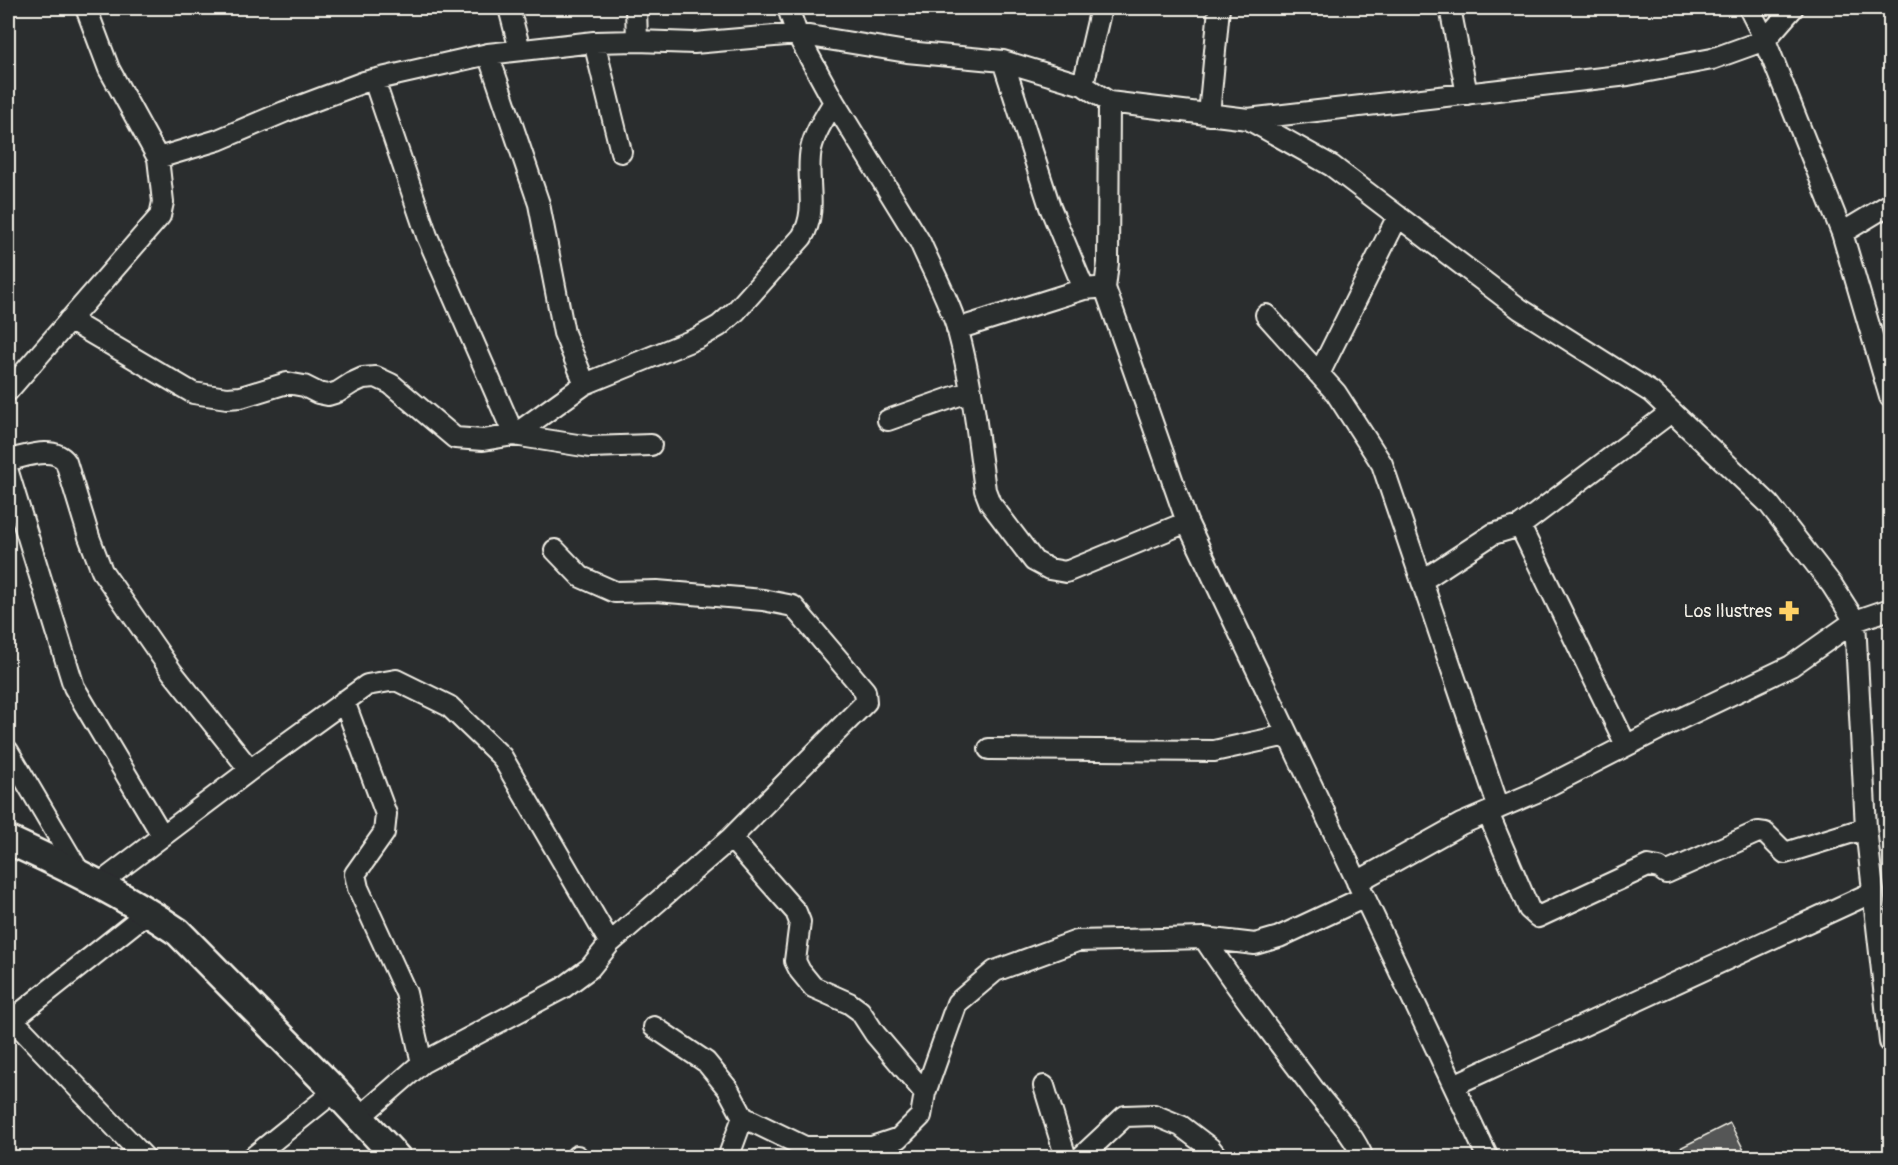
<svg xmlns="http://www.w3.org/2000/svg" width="1898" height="1165" viewBox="0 0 1898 1165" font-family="Pangolin,sans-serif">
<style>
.building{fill:#555756;stroke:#f4f1e8;stroke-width:1.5}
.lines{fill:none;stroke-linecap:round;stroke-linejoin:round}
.street-casing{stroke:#f4f1e8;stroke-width:24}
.secondary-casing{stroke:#f4f1e8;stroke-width:32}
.street{stroke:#2a2d2e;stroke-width:20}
.secondary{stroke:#2a2d2e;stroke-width:27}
.labels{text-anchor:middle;stroke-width:4.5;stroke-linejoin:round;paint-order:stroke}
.poi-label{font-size:18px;fill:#f4f1e8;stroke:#2a2d2e;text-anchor:end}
</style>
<rect width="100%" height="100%" fill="#2a2d2e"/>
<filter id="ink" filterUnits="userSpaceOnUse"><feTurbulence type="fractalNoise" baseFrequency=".0167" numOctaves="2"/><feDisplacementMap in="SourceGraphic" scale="12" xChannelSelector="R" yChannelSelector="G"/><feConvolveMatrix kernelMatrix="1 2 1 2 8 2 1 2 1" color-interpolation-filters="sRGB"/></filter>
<g filter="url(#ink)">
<!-- building -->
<path class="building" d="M1730,1123L1748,1158H1660Z"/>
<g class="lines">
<!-- street casing -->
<g class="street-casing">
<path id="street" d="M509,8L520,50
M636,8L637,41
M788,8L797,34L834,102L920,242C932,270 950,302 958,331C972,383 978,437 985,490L990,503L1034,561L1049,569L1066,572L1187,522
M1450,8L1467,94
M1749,8L1765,40L1842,233L1890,397
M594,42L621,152
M488,54L539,204L564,333L585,384
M1003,61L1050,207L1084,289
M374,80L427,236L514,435L585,384L698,338L719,326L736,311L802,237C819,210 805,178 811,149C815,132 825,117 834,102
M1083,85L1101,8
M1109,102L1108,263L1105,288L1187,522L1488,1158
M1209,115L1219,8
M1248,119L1332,166L1520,309L1651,392L1769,504L1832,585L1855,621L1866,828L1890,1042
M158,158L218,140L284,112L364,82L488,54L594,42L637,41L694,43L797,34L907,52L1003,61L1083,85L1109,102L1248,119L1628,75L1712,59L1765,40L1793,8
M1842,233L1890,204
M1266,315L1336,393L1382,464L1499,808
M69,320L193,393L227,398L241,397L287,383L304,386L318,393L328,395L338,392L352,383L363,378L376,377L391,384L455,438L483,440L514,435L590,447L651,445
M957,329L1084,289L1096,288
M1319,374L1398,216
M8,391L160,216L163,202L158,158L109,69L86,8
M888,420L971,391
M8,460C25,457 54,445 66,462L89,537L102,571L172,672L250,770
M8,472L74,687L162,835
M1520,526L1626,745
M1423,580L1493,534L1520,526L1671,412
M344,701L386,814L384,833L355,874L358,888L406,993L422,1063
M989,749L1214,751L1287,735
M8,751L80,873
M1488,813L1529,909L1538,917L1648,866L1659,868L1666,873L1758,832L1765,833L1785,853L1866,828
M731,838L796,912L800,922L795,961L800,971L813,987L849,1003L860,1011L875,1034L925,1093
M1357,882L1461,824L1534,793L1659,729L1791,666L1855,621L1890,609
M99,884L258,764L367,685L396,680L449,706L502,757L610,943
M1204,938C1238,991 1277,1040 1315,1091C1332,1114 1352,1131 1363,1158
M13,1020L145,1158
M8,1023L148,912
M654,1027L706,1062L728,1089L743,1117L728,1158
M1454,1085L1873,892
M1044,1086L1066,1158
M360,1117L422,1063L563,988L590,968L610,943L731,838L866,702L865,691L793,606L763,600L657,591L615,592L581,577L555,550
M743,1117L805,1147H872L899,1138L921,1116L925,1093L957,1003L995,971L1077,941L1204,938L1255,944L1279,937L1365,897
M577,1156L578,1158
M252,1158L335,1091
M1080,1158L1125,1116L1154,1115L1181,1126L1210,1148L1218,1158"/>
</g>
<!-- secondary casing -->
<g class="secondary-casing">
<path id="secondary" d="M8,840C67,867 124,895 178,932L335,1091L397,1158"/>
</g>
<!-- street -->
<use href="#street" class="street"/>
<!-- secondary -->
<use href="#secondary" class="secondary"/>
</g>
</g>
<!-- icons -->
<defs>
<g id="pharmacy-bare" transform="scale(1.62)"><path d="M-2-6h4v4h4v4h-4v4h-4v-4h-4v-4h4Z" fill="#ffd166" stroke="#2a2d2e" stroke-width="2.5" paint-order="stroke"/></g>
</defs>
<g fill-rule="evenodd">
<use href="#pharmacy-bare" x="1789" y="611"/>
</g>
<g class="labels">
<!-- poi labels -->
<g class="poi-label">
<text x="1772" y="617">Los Ilustres</text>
</g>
</g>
<!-- margin -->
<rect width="1898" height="1165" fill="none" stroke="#2a2d2e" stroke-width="30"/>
<rect x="15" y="15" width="1868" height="1135" fill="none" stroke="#f4f1e8" stroke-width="2" filter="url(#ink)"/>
</svg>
